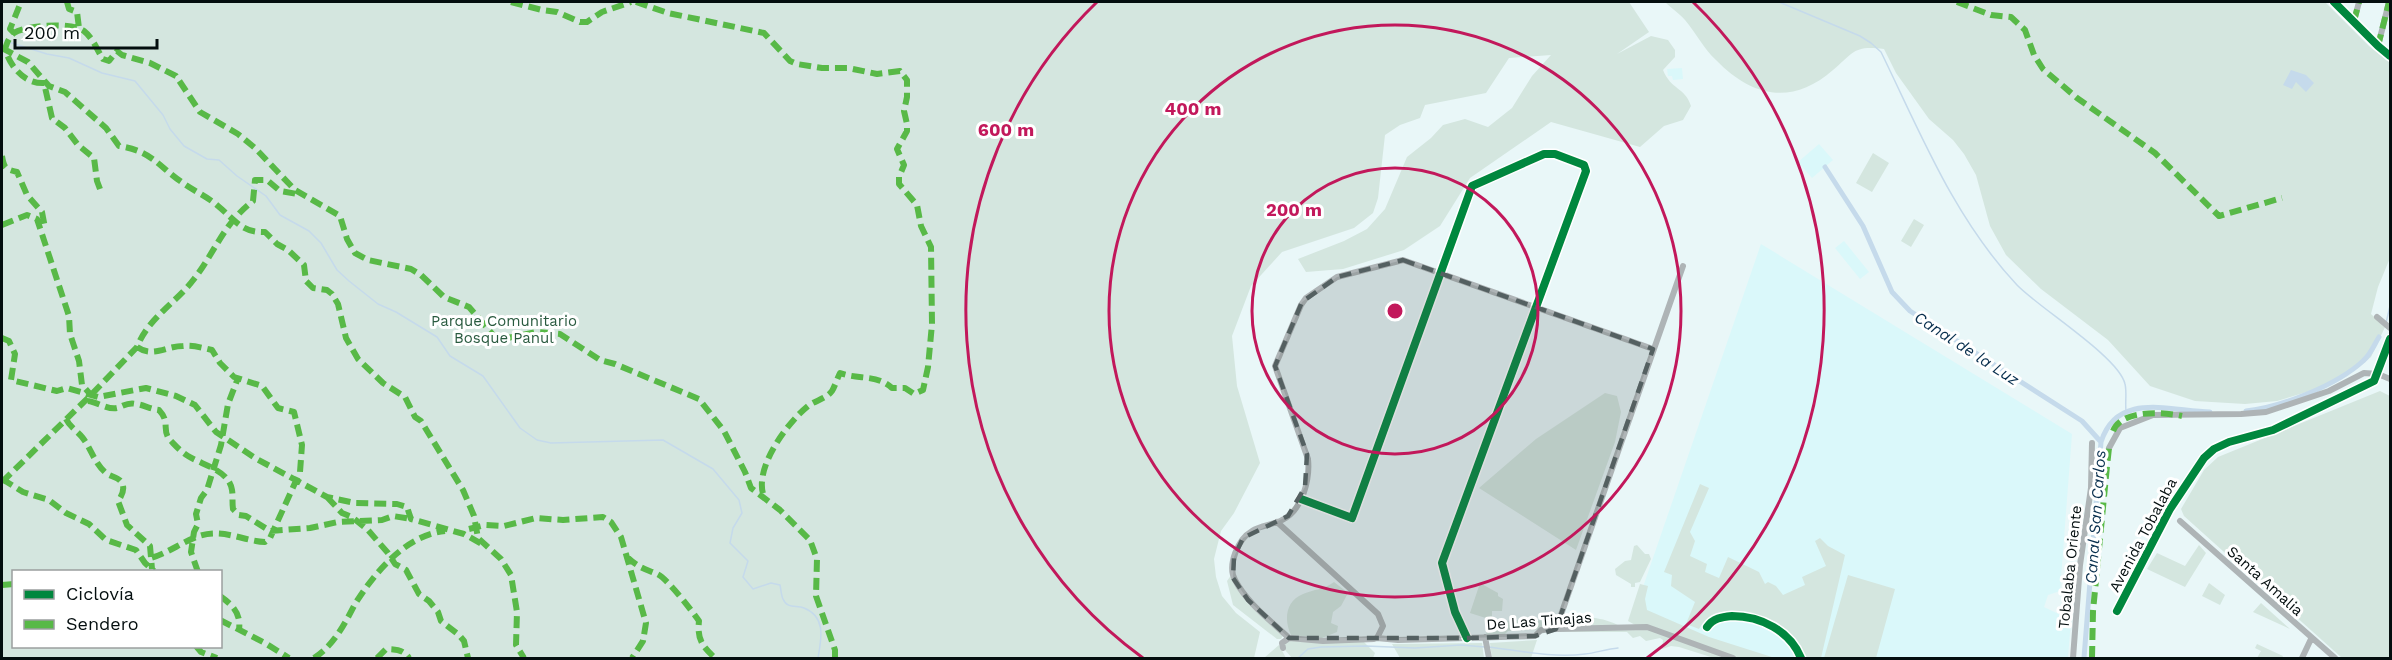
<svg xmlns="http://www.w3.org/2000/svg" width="2392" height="660" viewBox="0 0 2392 660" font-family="'Work Sans',sans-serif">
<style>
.built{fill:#daf8fa}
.green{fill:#d4e6df;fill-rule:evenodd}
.water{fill:#c5daeb}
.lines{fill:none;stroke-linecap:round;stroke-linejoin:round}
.stream{stroke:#c5daeb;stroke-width:1.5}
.canal{stroke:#c5daeb;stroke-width:5}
.minor{stroke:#aeb4b6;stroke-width:6}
.quiet{stroke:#58b947;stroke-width:6;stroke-dasharray:12 6;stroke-linecap:butt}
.cycleway-casing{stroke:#fff;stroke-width:11}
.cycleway{stroke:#00873e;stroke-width:8}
.marked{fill:#546061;fill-opacity:0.2;stroke:#546061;stroke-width:4.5;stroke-dasharray:12 8;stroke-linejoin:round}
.ring{fill:none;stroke:#c2185b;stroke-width:3}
.labels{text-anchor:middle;stroke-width:6;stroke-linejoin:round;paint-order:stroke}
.park-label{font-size:15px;fill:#295a3f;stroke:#fff}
.street-label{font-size:15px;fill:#040e0f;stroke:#fff}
.water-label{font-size:16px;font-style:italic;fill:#072e4d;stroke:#fff}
.centre{fill:#c2185b;stroke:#fff;stroke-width:3}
.ring-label{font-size:18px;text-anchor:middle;font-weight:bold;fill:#c2185b;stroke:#fff;stroke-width:6;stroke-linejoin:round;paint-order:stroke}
</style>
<rect width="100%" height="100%" fill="#e9f7f8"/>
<!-- built -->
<path class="built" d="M1682,68L1683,79L1673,80L1672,76H1668L1667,69Z
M1819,144L1833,160L1812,178L1798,162Z
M1844,241L1869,272L1860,279L1835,248Z
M1761,244L2072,434L2060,591L2048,595L2044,607L2071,620L2068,658H1753L1633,616Z"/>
<!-- green -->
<path class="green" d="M2,2H1629L1649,32L1617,54L1651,36L1668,40L1675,50V57L1663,70C1671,90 1685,87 1691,106L1683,120L1664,126L1640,147L1551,122L1470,178L1440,226L1404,250L1343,269L1306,272L1298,259L1344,241L1367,229L1385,209L1407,157L1431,138L1443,125L1465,119L1488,127L1512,108L1532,76L1551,55L1509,58L1486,93L1425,105L1420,118L1400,125L1385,135L1378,198L1373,213L1354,228L1282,252L1251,286L1232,336L1237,386L1260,463L1234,513L1221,531L1214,559L1216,577L1222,596L1236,613L1260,632L1254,658H2ZM14,572H220V646H14Z
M1665,2H2325L2369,46L2390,63V258L2378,287L2371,314L2385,327L2371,357L2355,370L2333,384L2277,401L2245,404L2195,401L2150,386L2108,340L2041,289L2006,255L1990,226L1976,175L1964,154L1953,140L1929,119L1896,73L1884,49C1854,45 1854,52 1833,70C1792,106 1752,97 1716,60C1704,49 1696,33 1685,20C1680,14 1671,8 1665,2Z
M1873,153L1889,163L1872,192L1856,183Z
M1914,219L1924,225L1911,247L1901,241Z
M2380,391L2390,396V658H2342L2184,516L2181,509L2204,470L2218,457Z
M1605,393L1617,396L1621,412L1615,442L1576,550L1479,488L1536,439Z
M1700,484L1709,488L1690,532L1695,541L1690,556L1707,564L1705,572L1719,578L1728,557L1759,572L1765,584L1768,582L1776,586L1783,595L1805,585L1802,577L1826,566L1815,541L1820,538L1828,546L1845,555L1821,658H1804C1798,647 1792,637 1781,628C1762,612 1713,603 1699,629L1686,624L1695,602L1671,586L1672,575L1664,572Z
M1637,545L1645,554H1649L1651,559L1640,582L1635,583V587H1631V584L1616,575L1615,569L1625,561L1631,560L1634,546Z
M2199,545L2206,553L2185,587L2147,569L2157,553L2185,566Z
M1232,574L1250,603L1279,625L1285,632L1281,639H1277L1233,605L1227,581Z
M1848,575L1895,589L1876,658H1824Z
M1334,582L1348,593L1341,606L1333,612L1331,623L1338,626L1337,632L1322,638L1291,635C1284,621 1285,601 1303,594C1314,589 1324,590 1334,582Z
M1480,583L1498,593V596L1503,599L1502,611H1492V620L1470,613Z
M2209,583L2225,595L2220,605L2202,596Z
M1640,584L1648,586L1645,599L1647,610L1709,637L1775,658H1714L1679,647L1671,646L1662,649L1663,640L1660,638L1646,641L1640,636L1633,638L1627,632H1552L1547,629L1508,631L1502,637L1492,639L1486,634L1490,625C1513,617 1533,621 1556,621C1561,621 1564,618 1569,617C1583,615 1614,619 1623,629L1637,626L1628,621Z
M2261,603L2290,629L2253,612Z
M1289,639L1364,642L1375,653L1373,658H1292L1285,650V644Z
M1537,640L1531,658H1492L1490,643Z
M1482,643L1484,658H1400L1392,644Z
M2257,644L2283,656L2282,658H2257L2261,651L2255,648Z
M1279,645L1286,658H1264Z"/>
<!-- water -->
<path class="water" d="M2291,70L2306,75L2314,83L2306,92L2296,82L2292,89L2283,85Z"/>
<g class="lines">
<!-- stream -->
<path class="stream" d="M1779,2L1860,36L1871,43L1881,52C1921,134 1954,218 2017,285C2039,308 2119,357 2125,384C2127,392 2125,402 2126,411
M2,40L47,54L69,58L102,73L135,81L163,115L170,129L184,146L207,159L219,160L237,176L266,196L280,215L309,231L321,243L337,270L349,281L378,304L396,312L437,337L450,356L483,376L520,428L537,440L551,443L663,440L713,469L739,500L742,513L733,528L730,543L748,561L743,577L753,589L771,583L780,585C781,589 781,595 783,599C787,609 796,605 804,608C827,617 821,640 818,658
M2386,323L2390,306
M1489,647C1521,651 1553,658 1585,654C1596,653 1606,649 1618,648
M1298,658L1308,649L1321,647L1366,646L1415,648L1461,645L1485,647"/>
<!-- canal -->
<path class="canal" d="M1825,167L1863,226L1892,292L1910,311L2082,421L2101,442
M2246,411C2282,407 2337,385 2363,361C2371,354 2374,345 2379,337
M2084,658L2101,442C2117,391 2170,411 2210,412"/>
<!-- minor -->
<path class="minor" d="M2334,2L2378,46L2390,56
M2354,21L2359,2
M2378,46L2389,2
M2377,317L2390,328
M2109,448L2120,428L2153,415L2241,414L2266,412L2329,391L2364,373L2378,374L2390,379
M1301,499L1352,518L1472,186L1544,154H1555L1584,165L1586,171L1442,563L1455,612L1467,638
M2180,521L2335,658
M1277,522L1378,614L1383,626L1377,638L1374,639L1323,641L1289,638L1282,643L1283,648
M2117,611L2170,509L2204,458L2214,449L2229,442L2273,430L2374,381L2390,339
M1707,627C1713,618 1722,617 1732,616C1761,616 1790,631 1801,658
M1556,629L1683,266
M1485,637L1489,658
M1289,638C1270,620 1247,603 1235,580C1227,565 1238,539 1252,531C1261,525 1273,525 1282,520C1303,510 1310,479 1308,459L1275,366L1301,305L1306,298L1337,277L1403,260L1653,349
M1377,638L1398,640L1535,636L1541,630L1556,629L1647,627L1733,658
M2073,658L2080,565L2091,488L2092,443
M2302,658L2311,639"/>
<!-- quiet -->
<path class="quiet" d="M67,2L69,9L77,12L79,28
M511,2L542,10L557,12L580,22H587L602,12L631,2
M636,2L668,13L764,33L790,61L797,64L822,68H848L877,74L900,71L907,80V97L904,111L907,124V131L897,149L904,165L899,177V184L917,205L921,226L931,247L932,324L928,367L923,390L914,394L905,388H892C877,374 859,380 840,373C837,379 835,386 832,391C826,399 816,400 808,406C787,423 751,471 765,499
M1957,2L1991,15L2011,17L2025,30L2034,55L2043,69L2077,98L2155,153L2219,216L2282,198
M2354,21L2359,2
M14,33L10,29L21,2
M2378,46L2389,2
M2,48L28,62L49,86L65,92L106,128L119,146C152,151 158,166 183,183C194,191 208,197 218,206C235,220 242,233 265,232L277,244L288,250L304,265L306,281L313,288L327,290L332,294L338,304L346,338L358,359L383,383L405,397L415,417L421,421L463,490L474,516L478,538L501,559L511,575L517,612L516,645L524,658
M2,156C4,168 5,169 17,172L27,195L42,212L45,228
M100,189L97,181L94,158L78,145L65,128L52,118L44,83C24,84 10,66 5,49C7,43 9,37 14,33C27,25 72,22 84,31C93,38 97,50 103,59L109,61L117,51L122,55L150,63L176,76L200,112L238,134L255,148L295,190L340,216L347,239L355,253L368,260L411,269L421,275L444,297L469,307L494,336L503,339L536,332L560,334L600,360L615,364L699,399L724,431L745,472L751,488L780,510L810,540L817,559L816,596L835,650V658
M2,225L27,215L37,219L69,316L70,334L79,361L82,385L91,395
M2,338L9,341L15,354L11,380L57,391L67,388L98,397L146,388L176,396L195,405L216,432L255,458L327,497L355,503L397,504L407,507L411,519L464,534L482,544
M137,347C153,358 166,346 183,346C193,345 203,348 212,350L220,363L234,377L262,386L278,408L294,412L302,445L300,472L270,538L265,542C243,541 223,528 199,536C182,542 168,553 151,558
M88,401C97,402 108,410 117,408C123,406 128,402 136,404C144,405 150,409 159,410C171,423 161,429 170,440C175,445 181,452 188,456C202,465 229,470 232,490C233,496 232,502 233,509L239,515L246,516L270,531L310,528L338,522L382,520L393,516L411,519
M66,419C70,427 76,430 82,437C91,448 94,463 106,473C111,477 119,477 122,483C125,489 122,496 118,501L127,525L150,546L152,569
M2113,431C2122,409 2163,412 2182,416
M2,479L23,492L49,500L66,513L89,524L106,540L136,550L145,563L154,571
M2,482L91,395L137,347C149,317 176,303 194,279C215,252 224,223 253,201L255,180H267L280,191L297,194
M327,497L342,513L352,517L367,529L388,553L395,564L406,570L419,594L429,601L438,612L441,621L459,635L464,641L468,658
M469,529L485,525L504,526L536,518L563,520L603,517L611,522L621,537L646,623L643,641L632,658
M627,557C639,568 643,568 657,574C667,578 692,611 699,621C697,639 702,646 715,658
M198,572L191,552L194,532L198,524L196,514L201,498L207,490L221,445L228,404L238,378
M2,585L14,584
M220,596C234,606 241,614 239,630
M220,620L265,643L289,658
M196,646L201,652L217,658
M314,658C334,645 344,625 355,604C375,572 406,535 445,531
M377,658L386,649C396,649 404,650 409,658
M2092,658L2093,611L2107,466L2109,448L2107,447"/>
<!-- cycleway casing -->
<g class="cycleway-casing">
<path id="cycleway" d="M2334,2L2378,46L2390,56
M1301,499L1352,518L1472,186L1544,154H1555L1584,165L1586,171L1442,563L1455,612L1467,638
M2117,611L2170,509L2204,458L2214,449L2229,442L2273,430L2374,381L2390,339
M1707,627C1713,618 1722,617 1732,616C1761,616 1790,631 1801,658"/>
</g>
<!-- cycleway -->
<use href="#cycleway" class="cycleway"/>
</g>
<!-- marked area -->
<path class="marked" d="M1403,260L1653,349L1556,629L1535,636L1467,638H1289L1248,600L1233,578L1234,557L1243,538L1288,516L1305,487L1307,454L1275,366L1302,302L1337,277Z"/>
<!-- distance rings -->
<g class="ring">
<circle cx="1395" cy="311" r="143"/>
<circle cx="1395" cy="311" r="286"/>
<path d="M1143 658A429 429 0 0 1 1097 2M1693 2A429 429 0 0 1 1647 658"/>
</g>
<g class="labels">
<!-- park labels -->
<g class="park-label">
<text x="504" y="326">Parque Comunitario<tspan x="504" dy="17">Bosque Panul</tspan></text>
</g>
<!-- street labels -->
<g class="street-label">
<text transform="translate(2143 535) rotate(-62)" y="5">Avenida Tobalaba</text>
<text transform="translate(2070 567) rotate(-84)" y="5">Tobalaba Oriente</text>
<text transform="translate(2265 581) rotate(42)" y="5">Santa Amalia</text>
<text transform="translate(1539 621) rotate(-4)" y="5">De Las Tinajas</text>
</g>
<!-- water labels -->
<g class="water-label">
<text transform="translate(1967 348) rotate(33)" y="6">Canal de la Luz</text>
<text transform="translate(2095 517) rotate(-86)" y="6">Canal San Carlos</text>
</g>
</g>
<circle cx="1395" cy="311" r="9" class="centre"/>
<g class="ring-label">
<text x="1193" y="115">400 m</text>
<text x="1006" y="136">600 m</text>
<text x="1294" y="216">200 m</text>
</g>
<!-- border -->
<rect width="2392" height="660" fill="none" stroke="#040e0f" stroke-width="6"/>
<!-- legend -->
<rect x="12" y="570" width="210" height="78" fill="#ffffff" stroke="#9b9f9f" stroke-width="1.5"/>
<rect x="24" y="590" width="30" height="9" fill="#00873e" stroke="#9b9f9f" stroke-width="1.5"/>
<text x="66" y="600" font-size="18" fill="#040e0f">Ciclovía</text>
<rect x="24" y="620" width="30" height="9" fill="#58b947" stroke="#9b9f9f" stroke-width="1.5"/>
<text x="66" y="630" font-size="18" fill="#040e0f">Sendero</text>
<!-- scale -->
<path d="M15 39v9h142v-9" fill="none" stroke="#040e0f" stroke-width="3"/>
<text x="24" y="39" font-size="18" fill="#040e0f" stroke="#ffffff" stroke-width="4.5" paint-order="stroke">200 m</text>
</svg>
